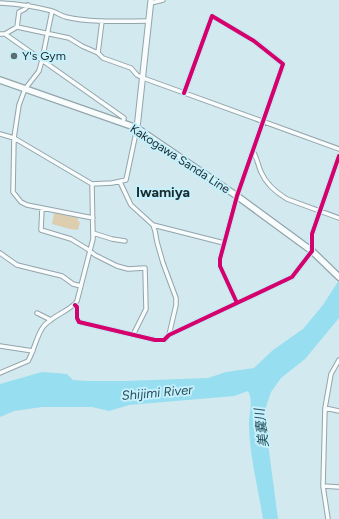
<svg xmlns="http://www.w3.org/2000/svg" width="339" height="519" viewBox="0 0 339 519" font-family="Figtree,'Noto Sans JP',sans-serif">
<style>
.green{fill:#deceb0}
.water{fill:#96def0}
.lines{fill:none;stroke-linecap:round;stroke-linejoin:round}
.street-casing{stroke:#93a5aa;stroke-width:5.5}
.secondary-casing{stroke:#93a5aa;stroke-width:7}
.primary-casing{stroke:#93a5aa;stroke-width:8}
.street{stroke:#f8fcfd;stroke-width:3.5}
.secondary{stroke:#f8fcfd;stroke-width:5}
.primary{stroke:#f8fcfd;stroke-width:5.5}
.cycleway-casing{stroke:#c5f0fc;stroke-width:6}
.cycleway{stroke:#d6006c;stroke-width:4}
.poi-dot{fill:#5a6e72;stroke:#c5f0fc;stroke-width:1.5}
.labels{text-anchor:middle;stroke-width:4;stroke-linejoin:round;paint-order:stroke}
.poi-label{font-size:12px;fill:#1a2b2f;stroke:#c5f0fc;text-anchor:start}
.street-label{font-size:12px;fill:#1a2b2f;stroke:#c5f0fc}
.water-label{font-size:13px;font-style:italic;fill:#254f5a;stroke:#c5f0fc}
.quarter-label{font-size:14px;font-weight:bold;fill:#1a2b2f;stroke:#c5f0fc}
</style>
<rect width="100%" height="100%" fill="#d2e9ef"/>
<!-- green -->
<path class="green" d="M54,213L78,218V221L80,222L78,230L70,229L52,224Z"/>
<!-- water -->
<path class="water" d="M339,280V318L305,359L281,378L271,392L264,413L278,519H263C258,487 249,454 249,421C250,410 253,400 248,391L234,396L129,405L109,411L92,407H42L14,411L0,417V384L42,372L67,374L73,380L88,381H126L208,378L226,372L254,368L273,350L303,329L323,305Z"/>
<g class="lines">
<!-- street casing -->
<g class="street-casing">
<path id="street" d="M0,3C18,4 34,6 52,11C56,12 61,16 66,17C92,23 122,21 149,21
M151,3L163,0
M52,11L42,60L39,71L25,89L19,105L14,138L13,192L21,202L27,205L93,218
M17,27L19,12L25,9L28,5
M0,34H5L124,118L123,122
M5,34L17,27L69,38L82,46L98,53L103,58L131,68L137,75L143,78L339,149
M98,53L102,21
M184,93L212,16L254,41L283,64L237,196L220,259V266L237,303
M0,134L14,138L92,184L112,183L126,180L137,128
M253,151C257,158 258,165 261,172C266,184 277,193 287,199L339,218
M120,182L131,205L153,225L155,231L157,242L163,263L176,298V305L169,335
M42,208L41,230L71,239L89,250L95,255L117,266L128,269L145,268L146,309L133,335
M153,225L224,243
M93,233L112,239L125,241
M0,253L17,265L62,276L73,284L81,286
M75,305L77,307V318L79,322L155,340H164L169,335L292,277L312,251V234L339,156
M37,313L51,320
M0,346L33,351
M0,373L28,361C34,351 36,337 43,327C51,316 72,310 77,301L93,239L92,184
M325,408L339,411
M323,486L339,487
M328,519L323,486L325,408L331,374L339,360"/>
</g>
<!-- secondary casing -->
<g class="secondary-casing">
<path id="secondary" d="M137,128L151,0"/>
</g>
<!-- primary casing -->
<g class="primary-casing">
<path id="primary" d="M0,80L137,128L237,196L312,251L339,277"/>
</g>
<!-- street -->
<use href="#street" class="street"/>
<!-- secondary -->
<use href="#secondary" class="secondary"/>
<!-- primary -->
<use href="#primary" class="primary"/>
<!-- cycleway casing -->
<g class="cycleway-casing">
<path id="cycleway" d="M184,93L212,16L254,41L283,64L237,196L220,259V266L237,303
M75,305L77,307V318L79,322L155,340H164L169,335L292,277L312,251V234L339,156"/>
</g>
<!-- cycleway -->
<use href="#cycleway" class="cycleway"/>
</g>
<!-- markers -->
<circle class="poi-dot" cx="14" cy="56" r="4"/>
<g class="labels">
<!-- poi labels -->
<g class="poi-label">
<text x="22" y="60">Y's Gym</text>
</g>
<!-- street labels -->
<g class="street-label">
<text transform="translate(180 159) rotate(33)" y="4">Kakogawa Sanda Line</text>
</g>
<!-- water labels -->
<g class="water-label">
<text transform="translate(157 392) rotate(-5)" y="5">Shijimi River</text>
<text transform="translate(261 428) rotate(-97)" y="5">美嚢川</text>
</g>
<!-- quarter labels -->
<g class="quarter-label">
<text x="163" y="197">Iwamiya</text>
</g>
</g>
</svg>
